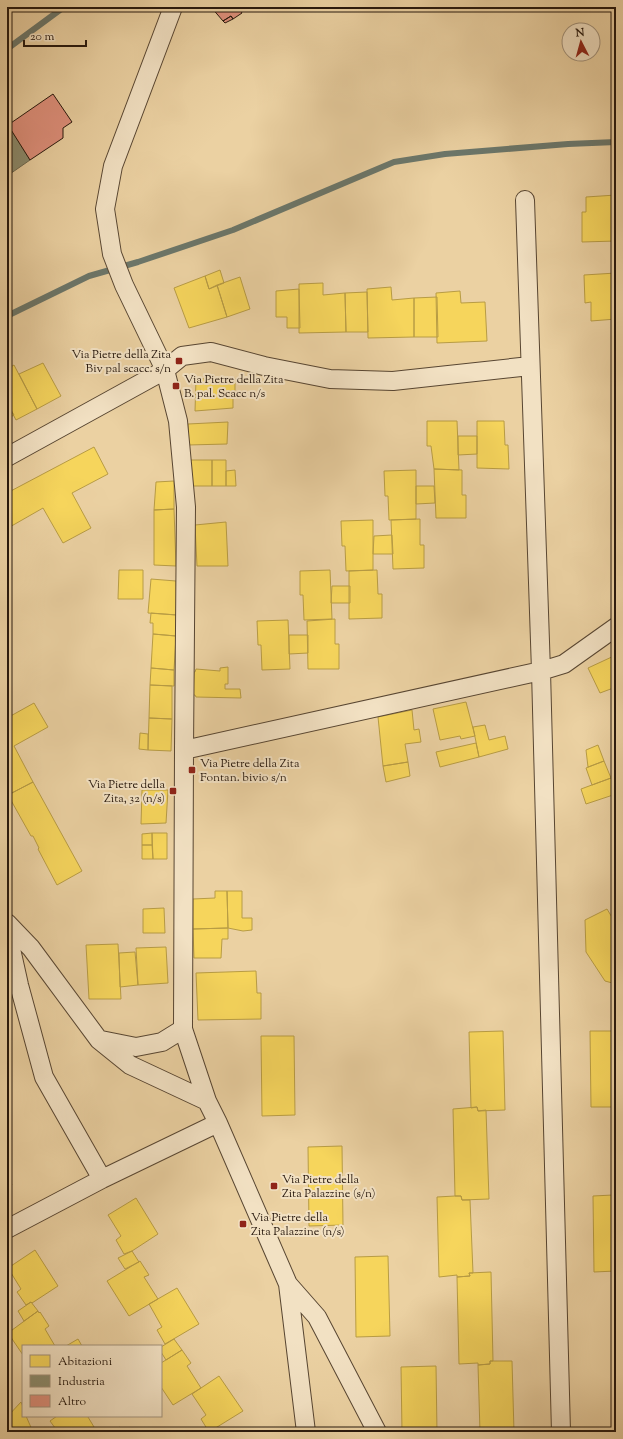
<svg xmlns="http://www.w3.org/2000/svg" width="623" height="1439" viewBox="0 0 623 1439" font-family="'Sorts Mill Goudy',serif">
<style>
.homes{fill:#f6d55c;stroke:#b89c44}
.industry{fill:#8c8c6e;stroke:#6e6951}
.lines{fill:none;stroke-linecap:round;stroke-linejoin:round}
.stream{stroke:#6b776b;stroke-width:6}
.building{fill:#df907c;stroke:#27180d}
.street-casing{stroke:#584632;stroke-width:20}
.street{stroke:#f2e1c3;stroke-width:18}
.poi-dot{fill:#8f2418;stroke:#f2e1c3;stroke-width:1.5}
.labels{text-anchor:middle;stroke-width:4;stroke-linejoin:round;paint-order:stroke}
.poi-label{font-size:12px;fill:#27180d;stroke:#f2e1c3;text-anchor:start}
</style>
<rect width="100%" height="100%" fill="#ebd1a2"/>
<filter id="stains"><feTurbulence type="fractalNoise" baseFrequency=".005" numOctaves="4"/><feColorMatrix values="0 0 0 0 .2 0 0 0 0 .09 0 0 0 0 .02 0 0 0 .5 -.17"/></filter>
<radialGradient id="worn" r=".72"><stop offset=".6" stop-color="#630" stop-opacity="0"/><stop offset="1" stop-color="#630" stop-opacity=".3"/></radialGradient>
<!-- homes -->
<path class="homes" d="M616,195V241L582,242V212H586V197Z
M220,270L224,283L209,289L205,276Z
M616,273V319L591,321V302L585,303L584,275Z
M205,276L209,289L217,285L227,317L189,328L174,288Z
M240,277L250,309L227,317L217,285Z
M323,283V295L345,293L346,332L299,333V284Z
M391,287L392,300L414,298V337L368,338L367,289Z
M299,289L300,328H287V317H276V291Z
M460,291L461,303L485,302L487,341L437,343L436,293Z
M367,292L368,332H346L345,293Z
M437,297L438,337H414V298Z
M43,363L61,396L37,409L19,374Z
M14,365L37,409L16,420L7,403V369Z
M235,378V395H233V408L195,411L196,379Z
M7,403L14,415L7,419Z
M427,421H457L459,470L434,469L431,446H427Z
M477,421H504L505,445H508L509,469L477,468Z
M228,422L227,444L188,445V424Z
M458,436H477V454L458,455Z
M94,447L108,474L72,493L91,528L63,543L43,508L8,528L7,493Z
M188,460H212V486H190Z
M212,460H226V486H212Z
M434,469L462,470V495H466V518H436Z
M235,470L236,486H226V471Z
M416,470V519L389,520L388,496H385L384,471Z
M174,481V509L154,510L156,482Z
M416,486H434L435,503L416,504Z
M174,509L176,566L154,565V510Z
M420,519V545H424V568L393,569L391,520Z
M373,520V570L346,571L345,546H342L341,521Z
M226,522L228,566H197L195,525Z
M392,535L393,554H373L374,536Z
M119,570H143V599H118Z
M330,570L332,619L304,620L303,595H300V571Z
M377,570L378,594H382V618L349,619V571Z
M151,579L176,581L177,615L148,613Z
M332,586H350V603H331Z
M151,613L177,615L176,636L153,634V623H150Z
M335,619V644H339V669H308L307,621Z
M288,620L290,669L262,670L261,645H258L257,621Z
M153,634L176,636L174,670L151,668Z
M289,635H308V653L289,654Z
M616,655V687L600,693L588,668Z
M228,667V684H225V689H240L241,698L196,697L195,695H193L194,672H195L196,669L220,671V668Z
M151,668L174,670V686L150,685Z
M150,685L172,686V719L149,718Z
M466,702L475,736L461,739L460,736L440,740L433,709Z
M34,703L48,727L14,746L33,782L8,795L7,718Z
M412,710L414,730L419,729L421,742L405,744L408,762L383,766L378,717Z
M149,718L172,719L171,751L148,750Z
M485,725L489,740L505,736L508,749L479,757L473,727Z
M140,733L148,734V750L139,749Z
M476,743L479,757L440,767L436,752Z
M598,745L604,761L588,767L586,750Z
M604,761L611,778L592,785L586,768Z
M408,762L410,776L386,782L383,766Z
M611,778L616,794L586,804L581,789Z
M33,782L82,871L57,885L38,849L39,848L33,836H31L8,795Z
M142,790H168L166,823L141,824Z
M152,833V845H142V834Z
M152,833H167V859H153Z
M142,845H152L153,859H142Z
M215,891H227L228,928L193,929V899L215,898Z
M227,891H242V918H252V930L243,931L228,928Z
M164,908L165,933H143V909Z
M607,909L616,924V984L605,981L586,952L585,920Z
M228,928V939H222L221,958H194L193,929Z
M118,944L121,999H89L86,945Z
M166,947L168,983L138,985L136,948Z
M135,952L138,985L120,987L119,953Z
M256,971L257,993H261V1019L198,1020L196,973Z
M503,1031L505,1110L478,1111L477,1107L471,1108L469,1032Z
M590,1031H616V1107H591Z
M261,1036H294L295,1115L262,1116Z
M477,1107L478,1111L486,1110L489,1199L462,1200L461,1196H455L453,1109Z
M612,1107H616V1195H613Z
M342,1146L343,1225L309,1226L308,1147Z
M7,1175L12,1185L7,1187Z
M613,1195H616V1271L594,1272L593,1196Z
M455,1196H461L462,1200H470L473,1273H469L470,1276L457,1277V1275L439,1277L437,1197Z
M136,1198L158,1234L132,1251L124,1254L116,1240L121,1236L108,1215Z
M35,1250L58,1286L32,1303L31,1302L26,1305L17,1292L21,1289L8,1268Z
M132,1251L139,1262L125,1269L118,1258Z
M388,1256L390,1336L356,1337L355,1257Z
M140,1261L149,1275L144,1277L158,1299L129,1316L107,1281Z
M491,1272L493,1361H490V1364L478,1365V1363L459,1364L457,1277L470,1276L469,1273Z
M177,1288L199,1324L165,1344L157,1330L162,1327L149,1304Z
M31,1302L38,1311L24,1321L18,1311Z
M38,1311L39,1313L40,1312L49,1326L45,1329L55,1346H23V1355L8,1333Z
M78,1339L82,1346H66Z
M174,1339L182,1350L166,1360L161,1352V1347Z
M182,1350L191,1363L187,1366L201,1388L173,1405L161,1387V1363Z
M490,1361H512L514,1432H480L478,1365L490,1364Z
M436,1366L437,1432H402L401,1367Z
M219,1376L243,1411L209,1432L201,1419L206,1415L192,1394Z
M21,1402L23,1407V1416H26L33,1432H7V1417Z
M57,1416H89L88,1417L97,1432H58L50,1421Z
M120,1427L123,1432H111Z
M353,1429V1432H316L320,1431Z"/>
<!-- industry -->
<path class="industry" d="M12,131L30,160L7,176V134Z"/>
<g class="lines">
<!-- stream -->
<path class="stream" d="M7,49L64,7
M7,316L89,276L138,262L233,230L394,162L445,154L568,144L616,142"/>
</g>
<!-- building -->
<path class="building" d="M211,7H241L239,8L242,13L233,19L231,16L223,21Z
M231,16L233,19L225,23L223,21Z
M53,94L72,122L63,128V138L30,160L8,125Z"/>
<g class="lines">
<!-- street casing -->
<g class="street-casing">
<path id="street" d="M525,200L541,671L561,1432
M7,457L165,370L124,285L112,254L105,209L113,166L173,7
M184,750L541,671L564,664L616,627
M7,923L31,948L99,1040L130,1065L207,1101
M7,931L19,985L44,1077L102,1179
M101,1040L136,1047L162,1042L183,1029
M7,1229L102,1179L218,1123
M288,1284L317,1317L377,1432
M306,1432L288,1284L218,1123L207,1101L183,1029L184,750L186,507L178,421L165,370L182,356L211,352L264,366L330,379L393,381L530,366"/>
</g>
<!-- street -->
<use href="#street" class="street"/>
</g>
<!-- markers -->
<g class="poi-dot">
<rect x="175" y="357" width="8" height="8" rx="2"/>
<rect x="172" y="382" width="8" height="8" rx="2"/>
<rect x="188" y="766" width="8" height="8" rx="2"/>
<rect x="169" y="787" width="8" height="8" rx="2"/>
<rect x="270" y="1182" width="8" height="8" rx="2"/>
<rect x="239" y="1220" width="8" height="8" rx="2"/>
</g>
<g class="labels">
<!-- poi labels -->
<g class="poi-label">
<text x="171" y="358" text-anchor="end">Via Pietre della Zita<tspan x="171" dy="14">Biv pal scacc. s/n</tspan></text>
<text x="184" y="383">Via Pietre della Zita<tspan x="184" dy="14">B. pal. Scacc n/s</tspan></text>
<text x="200" y="767">Via Pietre della Zita<tspan x="200" dy="14">Fontan. bivio s/n</tspan></text>
<text x="165" y="788" text-anchor="end">Via Pietre della<tspan x="165" dy="14">Zita, 32 (n/s)</tspan></text>
<text x="282" y="1183">Via Pietre della<tspan x="282" dy="14">Zita Palazzine (s/n)</tspan></text>
<text x="251" y="1221">Via Pietre della<tspan x="251" dy="14">Zita Palazzine (n/s)</tspan></text>
</g>
</g>
<!-- margin -->
<rect width="623" height="1439" fill="none" stroke="#ebd1a2" stroke-width="24"/>
<rect x="8" y="8" width="607" height="1423" fill="none" stroke="#27180d" stroke-width="2"/>
<rect x="12" y="12" width="599" height="1415" fill="none" stroke="#27180d"/>
<!-- legend -->
<rect x="22" y="1345" width="140" height="72" fill="#f2e1c3" stroke="#a1917a"/>
<rect x="30" y="1355" width="20" height="12" fill="#f6d55c" stroke="#a1917a"/>
<text x="58" y="1365" font-size="12" fill="#27180d">Abitazioni</text>
<rect x="30" y="1375" width="20" height="12" fill="#8c8c6e" stroke="#a1917a"/>
<text x="58" y="1385" font-size="12" fill="#27180d">Industria</text>
<rect x="30" y="1395" width="20" height="12" fill="#df907c" stroke="#a1917a"/>
<text x="58" y="1405" font-size="12" fill="#27180d">Altro</text>
<!-- north arrow -->
<g transform="translate(581 42) rotate(354)"><circle r="19" fill="#f2e1c3" stroke="#a1917a"/>
<path d="M0-3L7 15L0 10L-7 15Z" fill="#8f2418"/>
<text y="-6" font-size="11" font-weight="bold" text-anchor="middle" fill="#27180d">N</text>
</g>
<!-- scale -->
<path d="M24 40v6h62v-6" fill="none" stroke="#27180d" stroke-width="2"/>
<text x="30" y="40" font-size="12" fill="#27180d" stroke="#f2e1c3" stroke-width="3" paint-order="stroke">20 m</text>
<rect width="100%" height="100%" filter="url(#stains)"/>
<rect width="100%" height="100%" fill="url(#worn)"/>
</svg>
